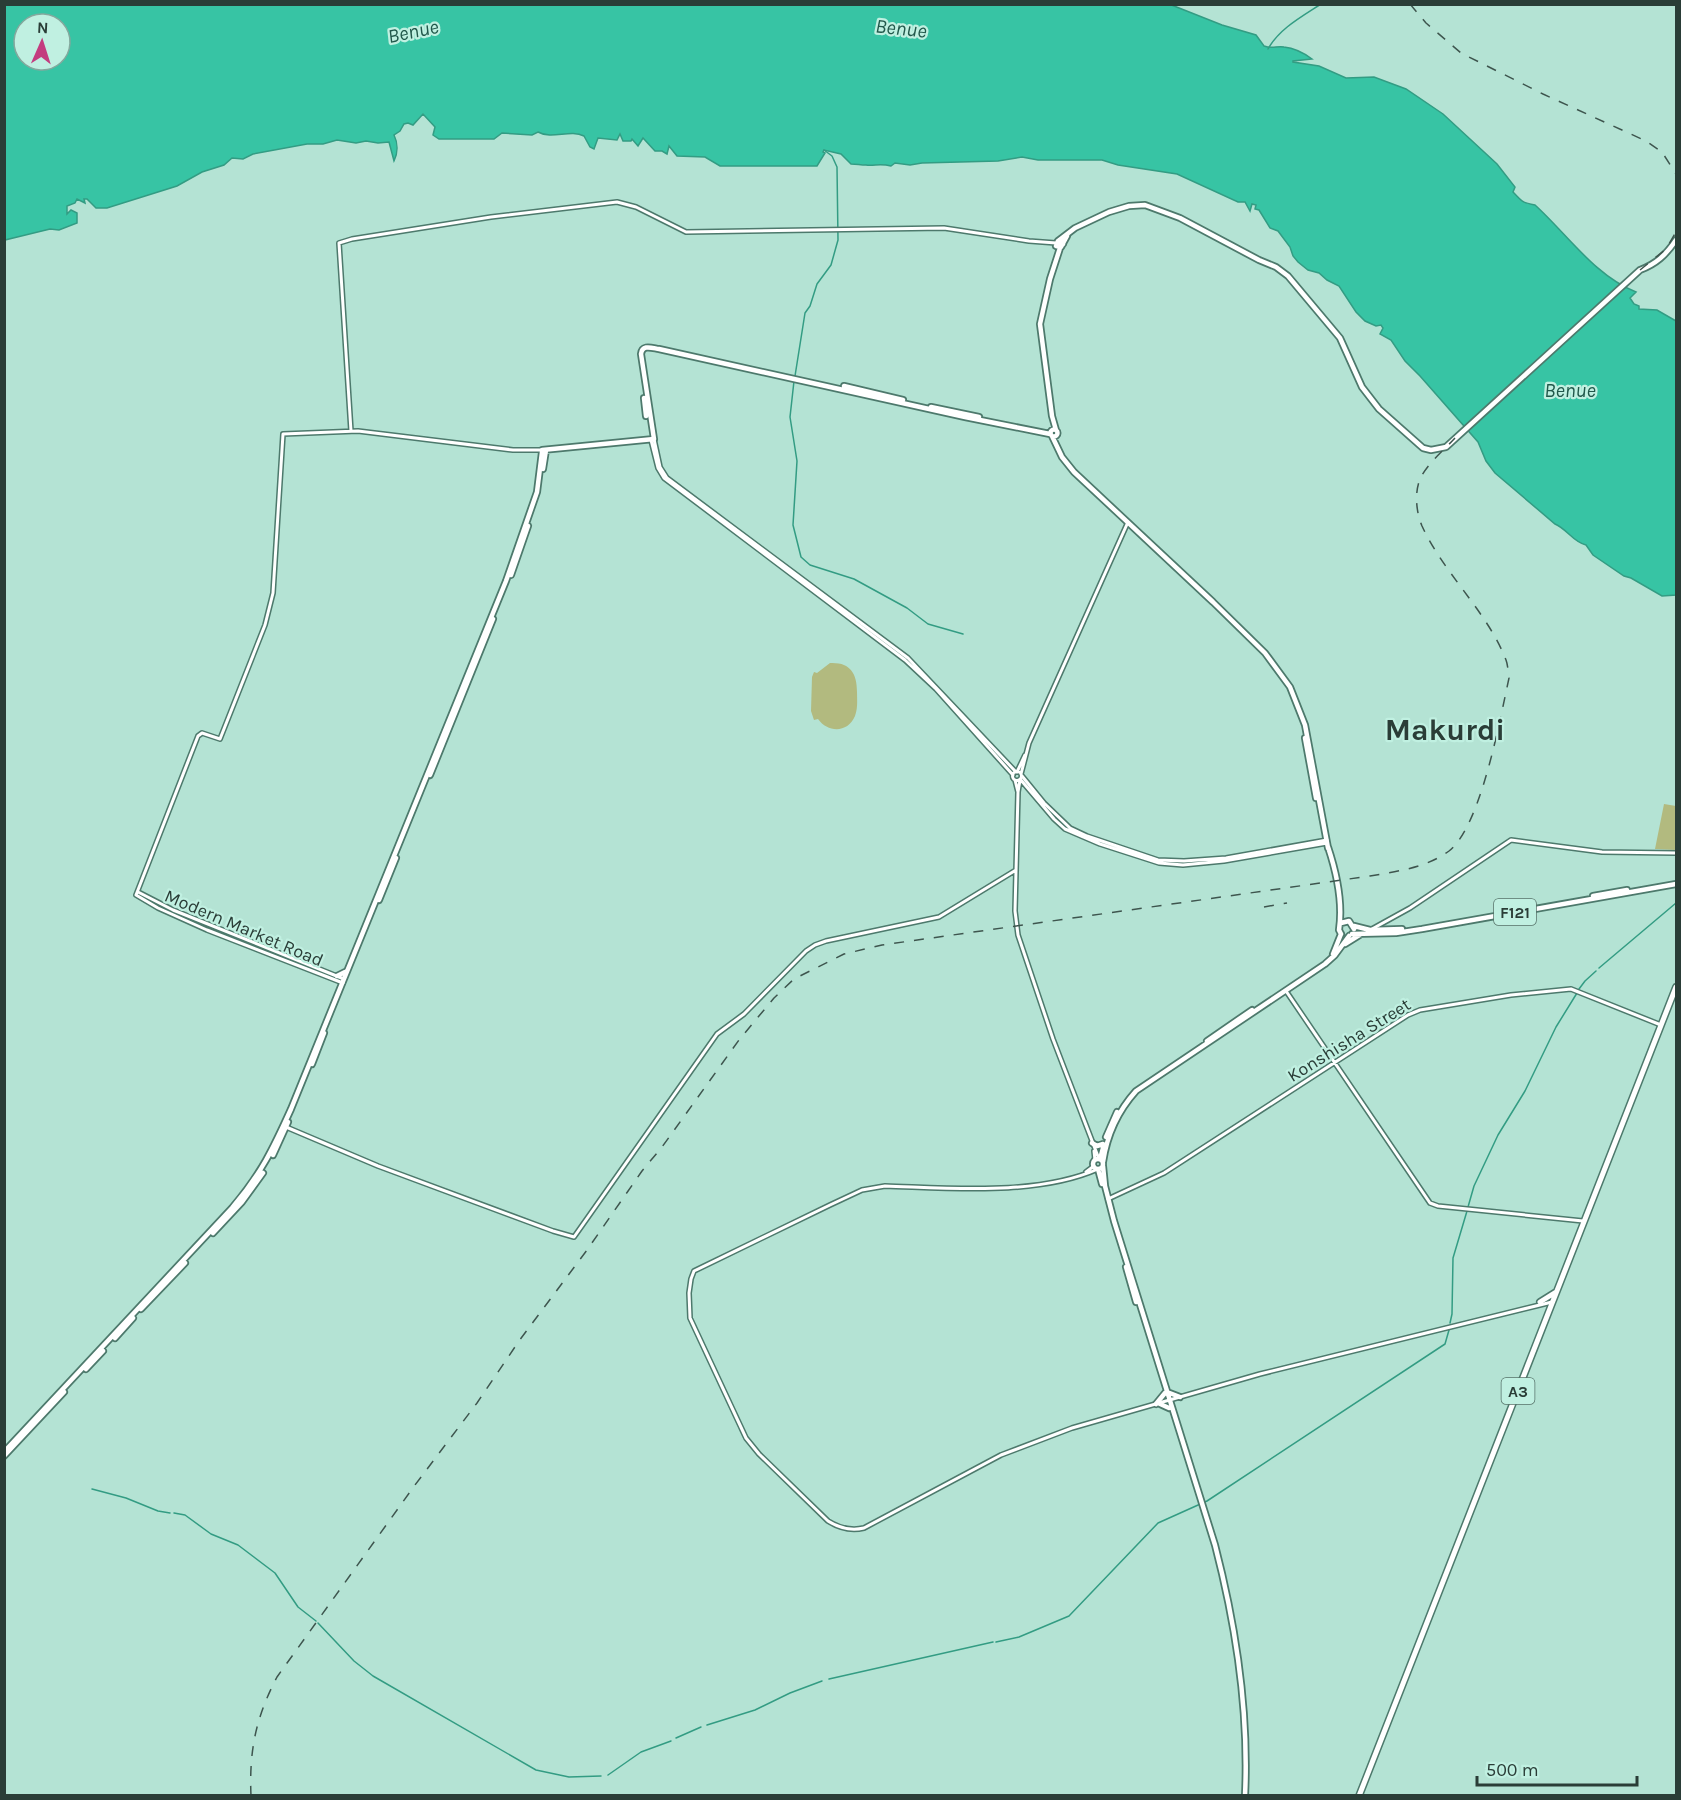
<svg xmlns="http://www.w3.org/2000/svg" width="1681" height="1800" viewBox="0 0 1681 1800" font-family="Karla,sans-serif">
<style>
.green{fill:#b2ba7f}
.water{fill:#37c4a4;stroke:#339c83;stroke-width:1.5;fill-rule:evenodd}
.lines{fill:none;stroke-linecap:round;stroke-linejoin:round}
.stream{stroke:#339c83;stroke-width:1.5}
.minor-casing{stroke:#4d796c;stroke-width:6}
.major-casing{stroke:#4d796c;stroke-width:8}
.highway-casing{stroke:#4d796c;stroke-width:8}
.minor{stroke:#fff;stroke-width:3}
.major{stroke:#fff;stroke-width:4.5}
.highway{stroke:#fff;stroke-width:5}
.rail{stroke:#3e554e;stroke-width:1.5;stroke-dasharray:10 10;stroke-linecap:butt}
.labels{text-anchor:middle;stroke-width:4.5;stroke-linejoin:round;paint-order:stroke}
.shield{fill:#c0f0e1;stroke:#57736a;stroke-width:1.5}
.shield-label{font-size:16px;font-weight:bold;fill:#2a3d37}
.street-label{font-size:18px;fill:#2a3d37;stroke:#c0f0e1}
.water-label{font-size:20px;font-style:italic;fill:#21584b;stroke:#c0f0e1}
.town-label{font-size:30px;font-weight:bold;fill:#2a3d37;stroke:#c0f0e1}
</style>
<rect width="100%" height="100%" fill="#b4e3d4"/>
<!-- green -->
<path class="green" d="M830,663C850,662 857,673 857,692C857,700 858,708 855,716C848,733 828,733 818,719L814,720L811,711L812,677L814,672L817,673Z
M1664,804L1676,806V850L1655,849Z"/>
<!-- water -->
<path class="water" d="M1169,4L1222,25L1256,35L1264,46C1272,49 1276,46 1284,47C1294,48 1304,53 1312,59L1293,61V62L1319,66L1346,78L1374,77L1406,89L1443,114L1497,164L1515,187L1513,192C1523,202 1521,202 1535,205C1567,234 1595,276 1636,292L1630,298L1634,304L1639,306V309L1657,310L1676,321V595L1662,596L1631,578L1624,576L1593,555L1586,545C1573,542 1567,529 1555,524L1495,473L1486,461L1478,442L1420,376L1405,361L1391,340L1380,334L1383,328L1381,325L1376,326L1365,321L1356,312L1339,286L1327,280L1319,273L1308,270L1298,262L1293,256L1290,247L1278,231L1270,228L1259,210L1255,209L1256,205L1252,204L1250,211L1245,202H1238L1177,174L1118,165L1102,160H1038L1022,157L998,161L922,163L910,165L895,163L891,166C880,163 875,166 866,165C861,165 856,164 851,164L841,154L824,150L823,152L825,153L817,166H720L705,157L677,156L669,146L667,154L662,151H655L643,138L638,146L632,139L631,141H623L620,134L617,140L598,138L594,149L590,147L584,136C570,129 552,140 538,132L532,135L502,133L494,139H439L433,135L435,127L423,114L413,125L408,123L404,124L400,131L394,135C398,143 398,153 394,161L389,142L378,143L366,141L356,143L337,140L323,144H307L253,154L243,159L232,158L224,165L202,172L177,186L107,208H96L87,199H84L85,203L77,199L75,203L67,206V214L71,210L77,213V223L59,230L50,229L5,240L4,5ZM24,24H60V60H24Z"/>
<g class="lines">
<!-- stream -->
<path class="stream" d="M1268,49C1279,29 1301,17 1321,4
M795,376L805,313L810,306L817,284L831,265L838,240L837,167L832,156L824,150
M794,381L790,417L797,461L793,525L801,557L810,565L854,579L907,608L928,624L963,634
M1599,968L1676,903
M1579,989L1585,981L1596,971
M1468,1207L1474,1186L1498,1135L1525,1091L1556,1027L1577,993
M1450,1323L1452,1314L1453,1258L1467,1211
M92,1489L126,1498L158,1511L170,1513
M174,1513L185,1515L211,1534L238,1545L275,1573L298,1607L316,1621
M318,1623L354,1661L373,1676L536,1770L569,1777L601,1776
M996,1642L1019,1637L1069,1616L1158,1523L1207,1501L1445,1344L1449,1330
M829,1679L993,1642
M707,1725L755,1710L790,1693L822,1681
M676,1738L701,1727
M608,1775L641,1752L671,1741"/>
<!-- minor casing -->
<g class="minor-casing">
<path id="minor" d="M351,431L339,243L352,239L491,217L617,202L636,207L686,232L944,228L1029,241L1056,243
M654,439L660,467L667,478L908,658L1016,772
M651,440L658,468L664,478L905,660L936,689L1013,775
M1012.5 776a4.5 4.5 0 1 1 9 0a4.5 4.5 0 1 1-9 0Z
M1017,772L1025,755
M1021,774L1029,743L1128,522
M1022,776L1044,803L1070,828L1087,836L1158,860L1184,861L1226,858L1327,840
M1020,779L1054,819L1065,829L1100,844L1159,863L1183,865L1224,861L1327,843
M1015,780L1018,792L1015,911L1018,935L1053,1039L1099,1159
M1018,792L1020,780
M138,892L173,910L344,979
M1372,929L1410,908L1511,840L1602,852L1676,853
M343,983L207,930L158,908L136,895L198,736L202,733L220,739L265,625L273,593L283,434L358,431L513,450H542
M1286,991L1430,1203L1438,1206L1583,1221
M286,1127L378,1166L553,1231L574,1237L717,1034L744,1014L806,951L815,945L826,941L939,917L1016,870
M1094,1151L1095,1160
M1098,1169C1037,1196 951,1188 885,1186L862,1190L830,1205L694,1271L691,1279L689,1293L690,1318L746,1438L759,1454L828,1521C839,1528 851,1531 864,1528L1001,1455L1072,1428L1260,1374L1552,1302
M1086,1172L1094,1166
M1108,1199L1164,1173L1408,1015L1420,1010L1511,995L1571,989L1661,1025"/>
</g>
<!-- major casing -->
<g class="major-casing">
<path id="major" d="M1058,241L1075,228L1109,212L1129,206L1145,205L1180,218L1259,260L1276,267L1288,276L1340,338L1362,387L1379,409L1423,448L1431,450L1446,447L1640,270C1656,264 1666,255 1676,240
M1063,244L1058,241L1056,246L1061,247L1067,236
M844,386L903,400
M644,398L646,416
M931,407L979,417
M1050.5 433a3.5 3.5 0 1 1 7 0a3.5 3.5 0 1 1-7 0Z
M1056,430L1052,416L1040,324L1050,279L1060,248
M1052,436L1062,457L1074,472L1213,602L1265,653L1290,687L1305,725L1328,848
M543,469L546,450
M511,575L528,526
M1305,738L1316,798
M430,775L493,619
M1328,847C1337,874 1343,903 1339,930L1341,934
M1593,896L1627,890
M379,900L396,858
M1341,923L1349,921L1354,929
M1354,926L1370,930L1402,929
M1352,934L1396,933L1422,929L1676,884
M1345,944L1361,934
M1333,954L1341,934
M337,976L345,972
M1207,1041L1252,1010
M312,1064L324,1033
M1106,1137L1117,1112
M1092,1143L1097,1146L1103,1144
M273,1155L288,1122
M1093 1164a5 5 0 1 1 10 0a5 5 0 1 1-10 0Z
M1100,1159L1103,1148
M1103,1162C1107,1135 1118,1111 1136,1091L1325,964L1335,955L1349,936
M1103,1166L1105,1186L1114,1221L1215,1545C1236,1626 1249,1712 1245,1796
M1098,1169L1102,1184
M213,1233L242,1202L263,1173
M1126,1267L1136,1302
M141,1309L185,1263
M115,1338L133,1318
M86,1369L103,1351
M1167,1392L1180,1397
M1158,1403L1169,1408
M1156,1404L1165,1393
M4,1452L232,1208C261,1174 273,1149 291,1109L506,581L537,492L542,452V450L654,439L641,354C642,344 652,348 659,349L965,417L1050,434
M4,1456L64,1392"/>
</g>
<!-- highway casing -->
<g class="highway-casing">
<path id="highway" d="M1540,1302L1556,1292
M1359,1796L1676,987"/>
</g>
<!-- minor -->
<use href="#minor" class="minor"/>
<!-- major -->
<use href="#major" class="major"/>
<!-- highway -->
<use href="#highway" class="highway"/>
<!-- rail -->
<path class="rail" d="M1410,4L1426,23L1461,53L1543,94L1646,141L1662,152L1676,174
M1640,270L1666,249L1676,232
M1264,907L1287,903
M251,1796C249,1750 256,1717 277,1677L415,1485L477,1403L519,1341L587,1250L642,1171L662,1147L739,1040L774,998L794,979L844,954L882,945L1370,876C1398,871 1426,868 1449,851C1481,826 1500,719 1509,678C1508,672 1508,665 1506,660C1487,611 1444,574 1422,526C1416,512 1414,491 1421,477C1429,462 1444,450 1455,438"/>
</g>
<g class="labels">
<!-- shield labels -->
<g class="shield">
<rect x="1494" y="899" width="42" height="26" rx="4.5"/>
<rect x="1501.5" y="1378" width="33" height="26" rx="4.5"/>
</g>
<g class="shield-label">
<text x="1515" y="918">F121</text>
<text x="1518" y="1397">A3</text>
</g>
<!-- street labels -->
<g class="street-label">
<text transform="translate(244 928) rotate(23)" y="6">Modern Market Road</text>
<text transform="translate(1349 1040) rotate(-32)" y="6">Konshisha Street</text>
</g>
<!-- water labels -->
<g class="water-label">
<text transform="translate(901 28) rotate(6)" y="7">Benue</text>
<text transform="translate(413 31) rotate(-12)" y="7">Benue</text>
<text x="1570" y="397">Benue</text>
</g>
<!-- town labels -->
<g class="town-label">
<text x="1445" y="740">Makurdi</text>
</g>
</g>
<!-- border -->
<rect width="1681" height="1800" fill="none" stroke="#2a3d37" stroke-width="12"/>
<!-- north arrow -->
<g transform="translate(42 42) rotate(3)"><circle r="28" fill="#c0f0e1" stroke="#84a89d" stroke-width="1.5"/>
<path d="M0-4.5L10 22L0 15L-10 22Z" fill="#c33d7f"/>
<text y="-9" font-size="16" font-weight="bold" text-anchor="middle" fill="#2a3d37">N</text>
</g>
<!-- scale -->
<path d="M1477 1776v9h160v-9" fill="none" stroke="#2a3d37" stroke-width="3"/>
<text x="1486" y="1776" font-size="18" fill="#2a3d37" stroke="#c0f0e1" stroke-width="4.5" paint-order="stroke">500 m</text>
</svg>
